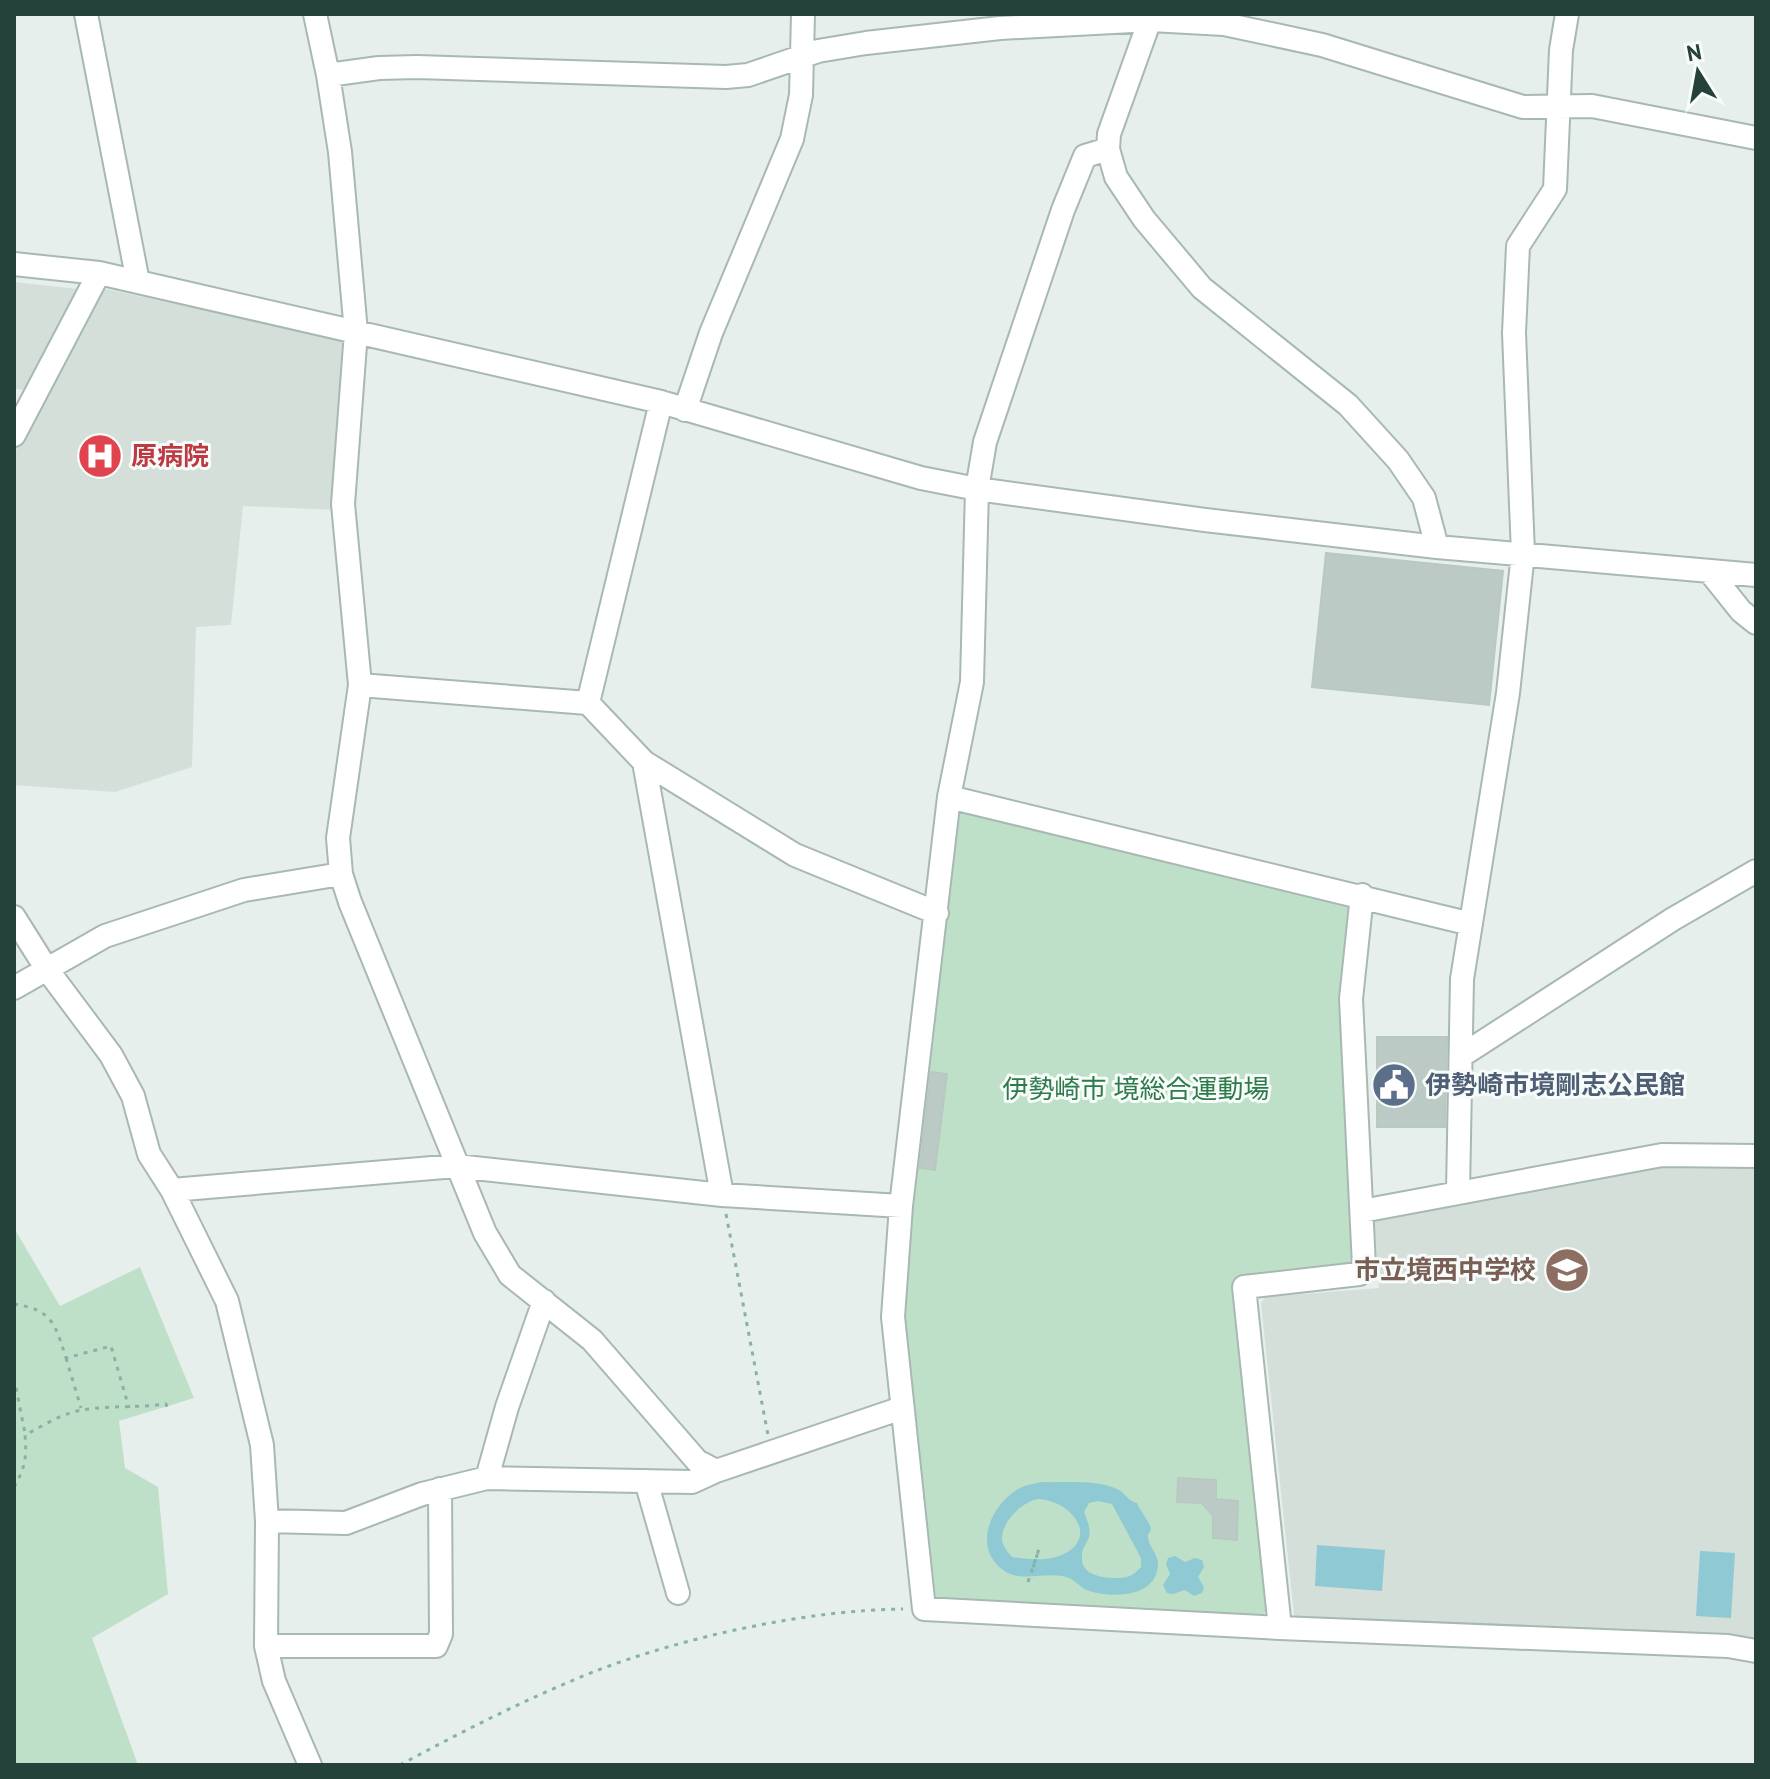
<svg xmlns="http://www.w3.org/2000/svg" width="1770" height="1779" viewBox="0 0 1770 1779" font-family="'PT Sans','Noto Sans JP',sans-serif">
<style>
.built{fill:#d4dfda}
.green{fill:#bfe0c8}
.water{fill:#8ec9d4;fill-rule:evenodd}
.building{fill:#bbcac4;stroke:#b8c9c2;stroke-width:2}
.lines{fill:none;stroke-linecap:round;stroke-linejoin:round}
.minor-casing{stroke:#a8b8b2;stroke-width:26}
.path{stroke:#86b3a5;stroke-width:3;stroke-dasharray:4 6;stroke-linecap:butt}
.minor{stroke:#fff;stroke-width:22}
.labels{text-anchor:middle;stroke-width:6;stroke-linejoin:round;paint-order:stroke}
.health-label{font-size:26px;font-weight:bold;fill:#be3a42;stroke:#f7fbf9;text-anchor:start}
.service-label{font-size:26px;font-weight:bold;fill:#4e5e75;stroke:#f7fbf9;text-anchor:start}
.park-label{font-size:26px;fill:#2d7a4b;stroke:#f7fbf9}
.education-label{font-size:26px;font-weight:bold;fill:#785e54;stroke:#f7fbf9;text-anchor:end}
</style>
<rect width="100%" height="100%" fill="#e6efeb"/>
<!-- built -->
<path class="built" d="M14,282L77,289L81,294L29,390L14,389Z
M106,289L343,340L348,346L337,510L243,506L231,625L196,627L192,767L115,792L14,785V454L96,293Z
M1756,1162V1644L1602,1630L1445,1627L1298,1620L1294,1615L1261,1303L1265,1297L1379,1288L1374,1216L1663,1164Z"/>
<!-- green -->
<path class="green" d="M961,811L1345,900L1352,910L1354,1261L1347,1266L1234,1278L1268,1610L1261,1616L937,1603L932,1598L903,1354L902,1285L955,817Z
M14,1228L60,1306L140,1267L194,1398L119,1421L125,1468L158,1487L168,1594L92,1638L138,1765H14Z"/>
<!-- water -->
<path class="water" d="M1041,1482C1065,1483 1095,1479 1117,1489C1126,1493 1127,1501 1137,1503C1140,1511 1151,1523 1151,1530C1151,1532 1148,1533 1148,1535C1147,1545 1158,1553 1158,1564C1157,1598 1113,1598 1089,1591C1081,1588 1076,1581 1069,1578C1049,1570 1021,1584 1003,1570C972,1547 991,1505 1018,1489C1025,1485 1034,1484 1041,1482ZM1039,1499C1076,1502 1101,1543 1056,1557C1043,1561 1026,1559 1012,1557C1008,1552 1003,1547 1002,1540C1001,1522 1022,1501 1039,1499ZM1098,1501L1112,1504L1141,1558V1567C1132,1577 1127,1578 1113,1578C1098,1577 1080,1574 1082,1555C1082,1548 1087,1543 1089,1537C1091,1528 1087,1520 1084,1512L1089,1503Z
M1317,1545L1385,1550L1382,1591L1315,1586Z
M1700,1551L1735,1553L1731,1618L1696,1616Z
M1175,1556L1185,1562L1195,1558L1202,1560L1204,1567L1198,1577L1204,1587L1202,1593L1194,1596L1185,1590L1173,1594L1167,1593L1163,1585L1170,1574L1166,1564L1168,1558Z"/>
<!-- building -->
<path class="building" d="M1326,553L1503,571L1489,705L1312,687Z
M1377,1037H1447L1445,1127H1377Z
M931,1072L947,1074L935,1170L920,1168Z
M1178,1478L1216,1480V1499L1238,1501L1237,1540L1213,1538V1516L1202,1503L1177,1502Z"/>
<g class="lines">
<!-- minor casing -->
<g class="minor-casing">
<path id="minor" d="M86,14L138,282
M315,14L328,75L340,152L356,332L343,504L360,685L338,838L341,874L350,902L485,1233L510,1275L592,1340L697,1461L716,1471L902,1408
M1152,14L1109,134L1108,149L1116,177L1144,219L1202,288L1348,405L1398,460L1424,498L1437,547
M328,75L379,68L417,67L726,77L748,75L818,51L866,43L1000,28L1151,20L1224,24L1322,45L1523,107L1592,106L1756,138
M1108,149L1085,156L1063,210L985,442L977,489L972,682L949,797L901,1206L893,1317L924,1609L1280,1628L1728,1646L1756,1651
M14,264L99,273L661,402L921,478L977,489L1205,520L1437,547L1756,575
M685,410L711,333L792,139L801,95L803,14
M14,435L99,273
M1709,571L1741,611L1756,623
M360,685L588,703L644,762L795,855L937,913
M588,703L661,402
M644,762L722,1195
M949,797L1471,924
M14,917L46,968L111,1055L133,1096L149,1154L172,1190L227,1301L262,1445L267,1521L266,1646L274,1681L310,1765
M14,988L105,936L244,890L341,874
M1461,1056L1673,919L1756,871
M172,1190L456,1166L722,1195L901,1206
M1458,1191L1462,979L1508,693L1523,553L1514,333L1518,246L1555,189L1561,50L1567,14
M1362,1211L1662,1155L1756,1156
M487,1478L507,1407L544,1301
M646,1481L678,1593
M267,1521L346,1523L422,1494L487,1478L692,1482L716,1471
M1280,1628L1244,1287L1359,1274L1364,1266L1351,999L1362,895
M266,1646H436L441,1634L440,1489"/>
</g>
<!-- path -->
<path class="path" d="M726,1214L768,1435
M14,1304C53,1310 55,1324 66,1358L111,1346L129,1408
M66,1358L81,1408
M14,1378L25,1433
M14,1487C25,1469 27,1456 25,1435C41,1427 59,1415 77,1411C106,1405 137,1408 166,1404L168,1410
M1028,1582L1039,1549L1033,1568
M400,1765C463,1731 526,1699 593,1672C683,1637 807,1610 903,1609"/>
<!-- minor -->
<use href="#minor" class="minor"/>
</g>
<!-- icons -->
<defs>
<g id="hospital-disc" transform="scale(2.3)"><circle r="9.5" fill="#e0444e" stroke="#f7fbf9"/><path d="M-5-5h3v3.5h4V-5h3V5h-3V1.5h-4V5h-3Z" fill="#fff"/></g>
<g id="civic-disc" transform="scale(2.3)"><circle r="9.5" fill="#5c6f8a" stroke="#f7fbf9"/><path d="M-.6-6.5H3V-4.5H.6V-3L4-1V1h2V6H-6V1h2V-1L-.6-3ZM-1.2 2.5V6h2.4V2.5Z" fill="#fff"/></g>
<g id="school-disc" transform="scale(2.3)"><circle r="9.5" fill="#8d6e63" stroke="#f7fbf9"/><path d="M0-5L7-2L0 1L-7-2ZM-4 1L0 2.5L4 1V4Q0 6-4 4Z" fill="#fff"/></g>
</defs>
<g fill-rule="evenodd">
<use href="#hospital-disc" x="100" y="456"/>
<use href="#civic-disc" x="1394" y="1085"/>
<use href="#school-disc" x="1567" y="1270"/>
</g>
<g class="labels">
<!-- health labels -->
<g class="health-label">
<text x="131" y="465">原病院</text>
</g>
<!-- service labels -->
<g class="service-label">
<text x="1425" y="1094">伊勢崎市境剛志公民館</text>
</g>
<!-- park labels -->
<g class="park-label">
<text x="1136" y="1098">伊勢崎市 境総合運動場</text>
</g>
<!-- education labels -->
<g class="education-label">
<text x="1536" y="1279">市立境西中学校</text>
</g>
</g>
<!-- border -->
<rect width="1770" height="1779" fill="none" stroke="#24423a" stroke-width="32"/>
<!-- north arrow -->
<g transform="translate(1698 72) rotate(349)" stroke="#f7fbf9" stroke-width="6" paint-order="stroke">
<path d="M0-6L14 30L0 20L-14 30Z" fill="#24423a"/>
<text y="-12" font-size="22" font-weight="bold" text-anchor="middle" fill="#24423a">N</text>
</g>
</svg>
